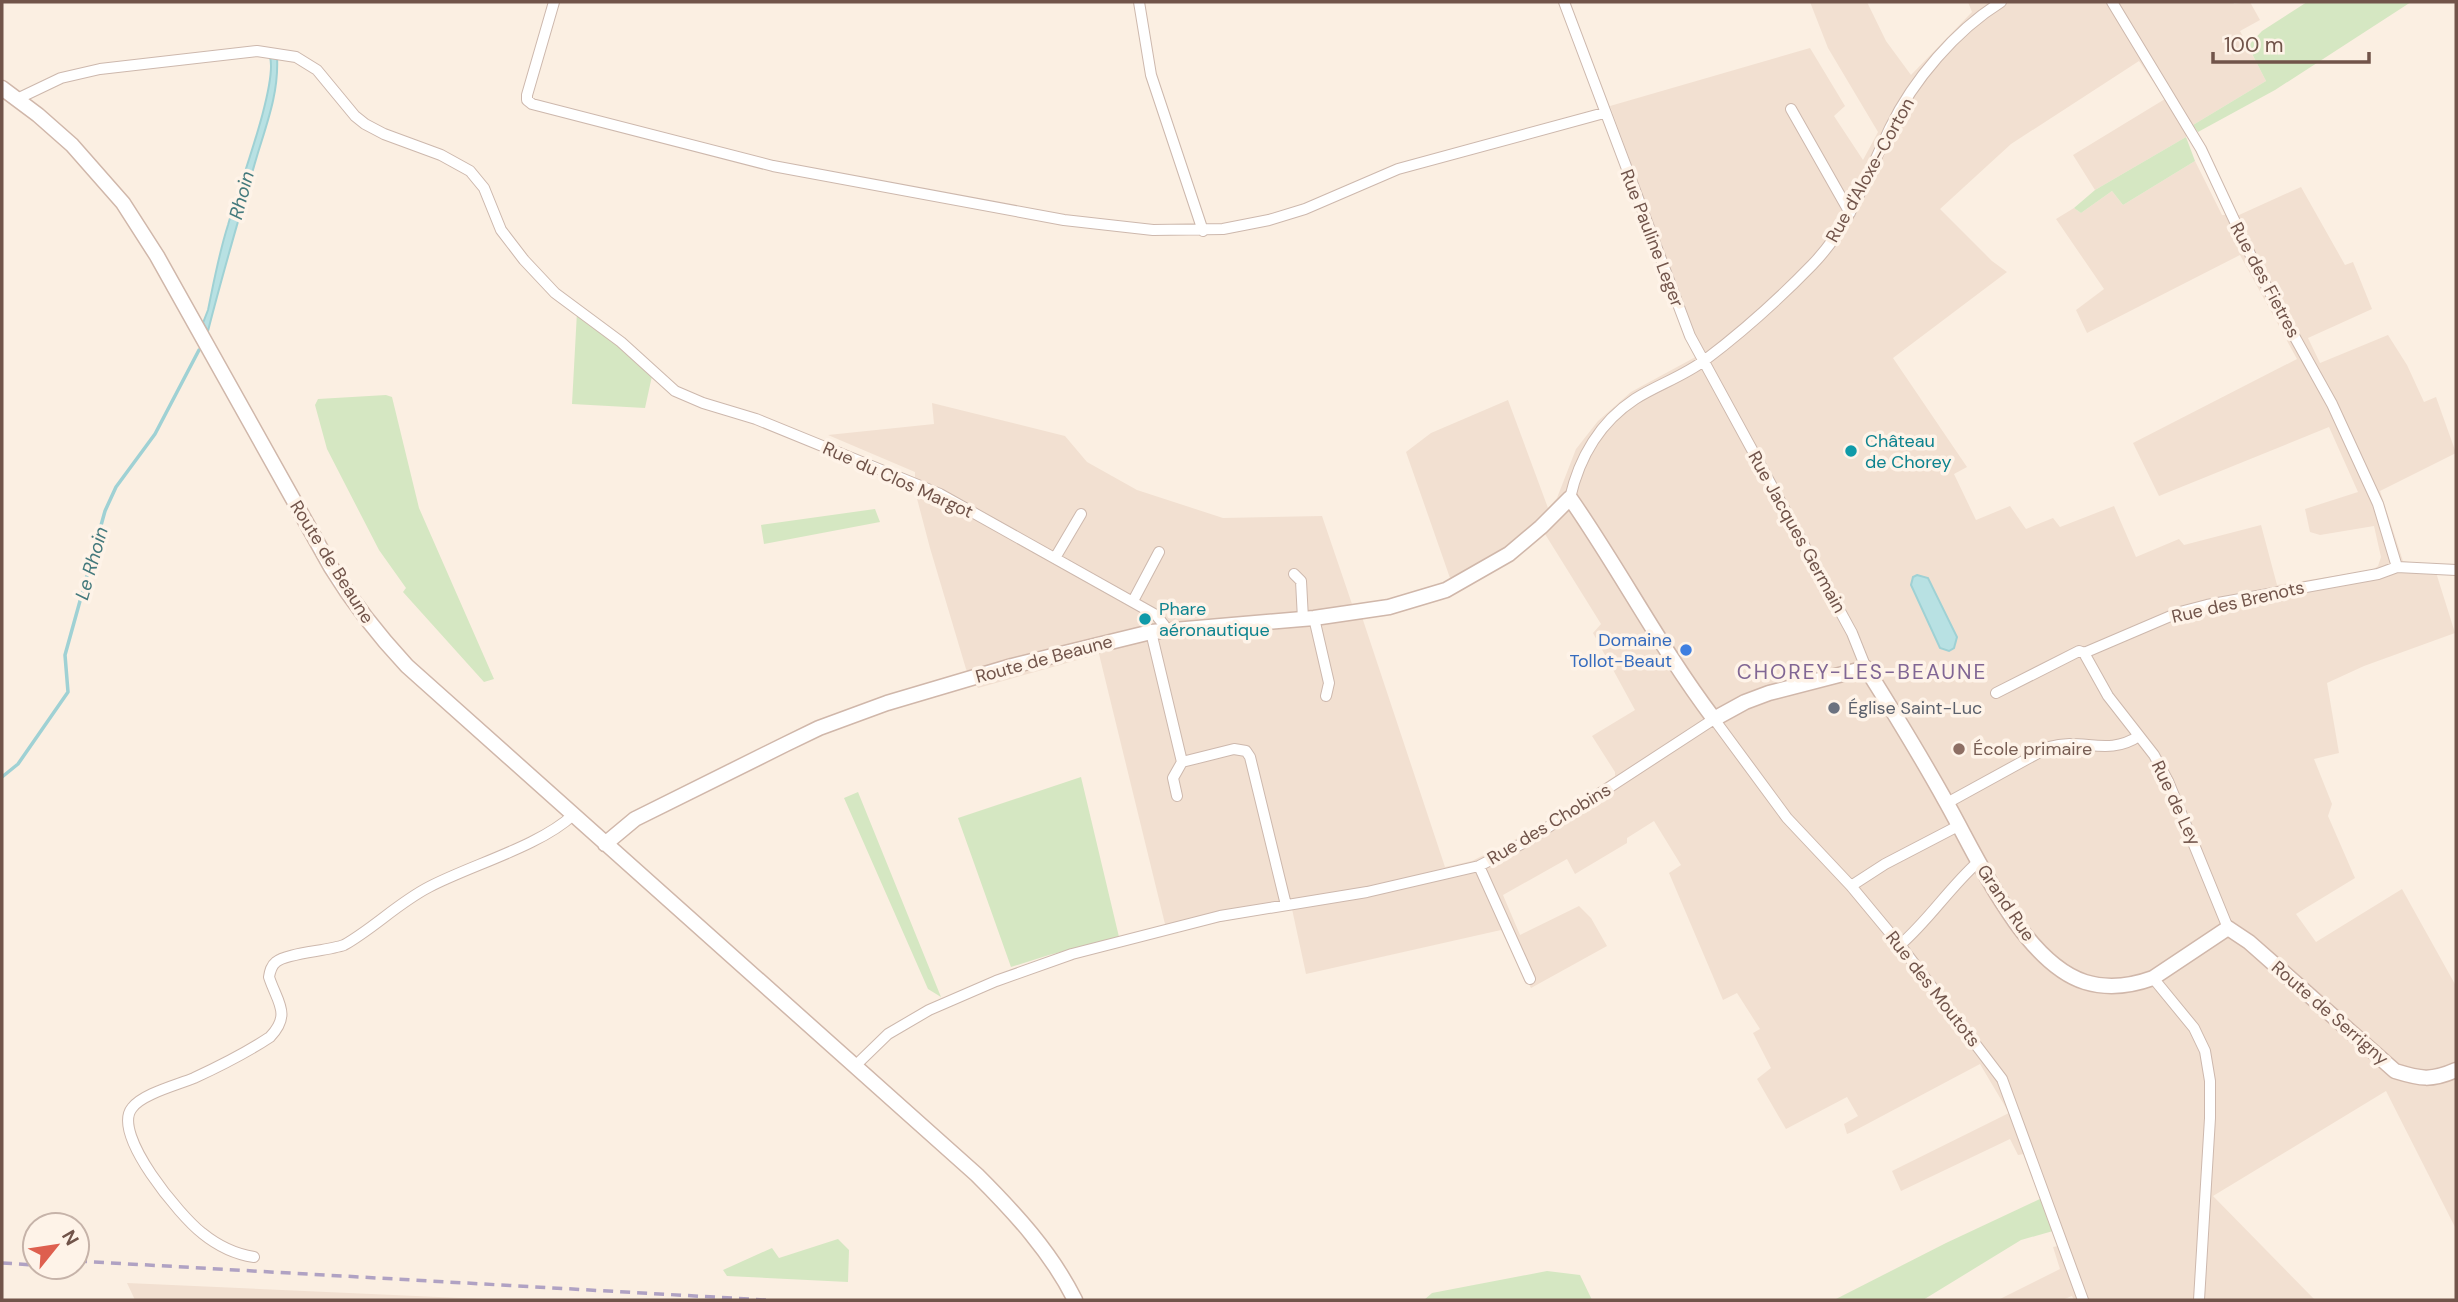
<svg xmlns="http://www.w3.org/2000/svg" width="2458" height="1302" viewBox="0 0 2458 1302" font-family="'DM Sans',sans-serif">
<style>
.residential{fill:#f2e0d1}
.green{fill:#d5e7c2}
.water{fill:#b8e1e3;stroke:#9fd1d4;stroke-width:2}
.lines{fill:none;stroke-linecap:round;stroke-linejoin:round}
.stream{stroke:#9fd1d4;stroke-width:3.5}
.street-casing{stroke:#cdb8ad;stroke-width:12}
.secondary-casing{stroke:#d0b7aa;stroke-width:17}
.street{stroke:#fff;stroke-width:10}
.secondary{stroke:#fff;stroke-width:14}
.rail{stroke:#b0a2c3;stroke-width:3.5;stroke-dasharray:10 7;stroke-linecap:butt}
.culture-dot{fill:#0f9aa8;stroke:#fef3e8;stroke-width:2.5}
.shop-dot{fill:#3f7fe0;stroke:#fef3e8;stroke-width:2.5}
.worship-dot{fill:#6b7280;stroke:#fef3e8;stroke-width:2.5}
.education-dot{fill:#8d6e63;stroke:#fef3e8;stroke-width:2.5}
.labels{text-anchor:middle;stroke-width:7;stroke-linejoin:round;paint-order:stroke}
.street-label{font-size:18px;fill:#71544a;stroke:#fef3e8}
.culture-label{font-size:18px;fill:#0d838f;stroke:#fef3e8;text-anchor:start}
.shop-label{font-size:18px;fill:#366cbe;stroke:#fef3e8;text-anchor:end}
.worship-label{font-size:18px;fill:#5b616d;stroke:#fef3e8;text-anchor:start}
.education-label{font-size:18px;fill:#785e54;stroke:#fef3e8;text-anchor:start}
.water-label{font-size:19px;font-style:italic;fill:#43797c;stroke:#fef3e8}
.quarter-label{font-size:21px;letter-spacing:2px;fill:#806694;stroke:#fef3e8}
</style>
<rect width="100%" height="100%" fill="#fbefe2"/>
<!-- residential -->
<path class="residential" d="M1810,2H1867L1886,41L1911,75L1972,12L1968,2H2233L2234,4L2250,2L2260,20L2240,31L2266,81L2193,125L2186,137L2095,190L2073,155L2165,99L2139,61L2011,144L1940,209L1992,261L2007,272L1893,358L1967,467L1954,474L1976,520L2010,506L2026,529L2053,518L2060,527L2114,506L2136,557L2179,539L2184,545L2261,525L2277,585L2372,570L2378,566L2381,557L2374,526L2320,535L2310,532L2305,509L2358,492L2329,427L2159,496L2133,443L2297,359L2240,255L2087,333L2076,310L2104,289L2056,219L2074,208L2081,213L2112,191L2123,205L2195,161L2222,215H2239L2301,187L2345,265L2353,262L2372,309L2308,338L2320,363L2388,335L2407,365L2424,402L2436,397L2456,453L2380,491L2403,561L2434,566L2455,633L2364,666L2327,683L2339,753L2314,759L2332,804L2328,816L2355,878L2296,914L2316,942L2402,889L2456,986V1229L2386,1091L2213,1196L2315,1300H2074L2072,1296L2062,1300H1998L2060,1269L2053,1247L2058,1246L2024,1154L2018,1155L2010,1139L1901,1191L1892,1171L2009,1113L1980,1064L1852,1132L1847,1134L1844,1124L1858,1116L1847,1097L1786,1129L1757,1079L1771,1068L1753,1033L1760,1029L1737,993L1723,1000L1669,873L1681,865L1654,821L1627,838V843L1575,874L1567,859L1503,895L1520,935L1579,906L1591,918L1607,946L1531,988L1501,930L1306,974L1292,909L1220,922L1170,934L1165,924L1099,654L978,688L966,669L930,548L915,491V472L828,435L934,424L932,403L1065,436L1087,462L1137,490L1223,518L1322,516L1353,607L1362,617L1445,867L1472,861L1528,833L1615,776V772L1592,736L1635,710L1593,633L1601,624L1545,534L1450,578L1406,452L1431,433L1508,400L1548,508L1557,498L1576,449L1598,421L1631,392L1701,354L1610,106L1810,48L1845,106L1834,116L1863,160L1878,132L1828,48Z
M127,1283L505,1300H135Z"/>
<!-- green -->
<path class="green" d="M2307,2H2411L2275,90L2198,132L2193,125L2266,81L2248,46L2262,31Z
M2186,137L2195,161L2123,205L2112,191L2081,213L2074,208L2095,190Z
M577,312L636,358L652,376L645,408L572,404Z
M386,395L392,397L419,508L494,679L484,682L403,592L406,588L379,550L327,449L315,405L318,399Z
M875,509L880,522L764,544L761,525Z
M1081,777L1119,937L1049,955L1011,967L958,818Z
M858,792L941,997L928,989L844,798Z
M2042,1198L2053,1231L2021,1240L1923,1300H1834L1946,1243Z
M838,1239L849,1250L848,1282L727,1276L723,1270L772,1248L779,1258Z
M1547,1271L1580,1275L1592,1300H1424L1432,1293Z"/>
<!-- water -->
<path class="water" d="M270,57H277C279,92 267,123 257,156C240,214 223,272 208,331L203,323L208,310C214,281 219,253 228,225C237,192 278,85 270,57Z
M1917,575L1928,578L1957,637L1954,648L1949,651L1940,648L1911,585L1913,577Z"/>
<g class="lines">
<!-- stream -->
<path class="stream" d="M2,777L18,764L68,692L65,655L105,511L116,487L155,434L199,350"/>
<!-- street casing -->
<g class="street-casing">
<path id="street" d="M554,2L527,95V100L532,104L773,166L1064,220L1153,230L1223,229L1269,220L1305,209L1398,169L1604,113
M1139,2L1151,75L1203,231
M1564,2L1690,336L1852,633L1866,668
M2112,2L2201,149L2258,271L2332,404L2378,504L2397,567
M17,99L61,78L100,69L257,51L296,57L317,70L355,116L365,124L384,134L441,155L470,171L484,188L501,230L524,260L555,293L621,342L675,391L703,403L756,419L940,494L1156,615L1164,625L1165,630
M1791,109L1850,213
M1570,498C1579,458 1600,422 1635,399C1657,385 1684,376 1705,360C1742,332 1779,299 1812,265C1850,226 1867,176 1890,128C1913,80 1956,30 2001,2
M1055,558L1081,514
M1294,574L1301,581L1303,619
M1133,601L1159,552
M1314,618L1329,683L1326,696
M1151,632L1182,762L1234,749L1246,751L1250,757L1286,905
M2084,653L2108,696L2154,755L2168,781L2228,928
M1996,693L2079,651L2084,653L2180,612L2207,605L2378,574L2397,567L2456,570
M1177,796L1173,778L1182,762
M1947,803L2049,747C2083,737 2107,757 2139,736
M1479,866L1530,979
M1851,886L1885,864L1958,826
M1900,945C1929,920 1949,888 1978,862
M2153,978L2194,1028L2205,1051L2210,1081V1118L2199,1300
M855,1066L888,1034L929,1010L996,981L1072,954L1220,916L1367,892L1479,866L1527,841L1714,719L1787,818L1851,886L1900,945L2002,1079L2083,1300
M254,1257C234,1254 218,1246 202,1233C181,1217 111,1134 132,1108C142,1094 177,1085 194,1078C220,1066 246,1053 270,1037C292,1014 277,1002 269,977C270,971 271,966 276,962C286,953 328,951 344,945C374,928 398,903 429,887C471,865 540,846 573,815"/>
</g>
<!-- secondary casing -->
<g class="secondary-casing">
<path id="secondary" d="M2,88L38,115L72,145L123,203L157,256L331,567C353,603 378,635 407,666L977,1175C1015,1213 1051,1252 1075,1300
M605,844L635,819L786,744L819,728L887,703L1012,666L1151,632L1314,618L1389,607L1446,590L1509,554L1541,527L1570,498C1620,570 1661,649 1714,719L1745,702L1769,693L1866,668C1893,711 1920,755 1945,800C1976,854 2022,962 2085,982C2108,989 2131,986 2153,978L2228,928L2249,942L2395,1071C2421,1079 2431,1081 2456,1070"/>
</g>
<!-- street -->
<use href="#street" class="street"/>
<!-- secondary -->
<use href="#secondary" class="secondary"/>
<!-- rail -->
<path class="rail" d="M77,1261L766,1300
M2,1263L35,1265"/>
</g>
<!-- markers -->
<g class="culture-dot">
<circle cx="1851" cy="451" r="7"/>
<circle cx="1145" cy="619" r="7"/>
</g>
<circle class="shop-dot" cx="1686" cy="650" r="7"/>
<circle class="worship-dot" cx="1834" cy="708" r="7"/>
<circle class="education-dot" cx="1959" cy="749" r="7"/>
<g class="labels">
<!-- street labels -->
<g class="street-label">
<text transform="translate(1870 170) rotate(-61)" y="6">Rue d'Aloxe-Corton</text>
<text transform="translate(1652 238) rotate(69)" y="6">Rue Pauline Leger</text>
<text transform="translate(2265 280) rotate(62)" y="6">Rue des Fietres</text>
<text transform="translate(898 480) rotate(24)" y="6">Rue du Clos Margot</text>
<text transform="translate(1797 532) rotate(61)" y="6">Rue Jacques Germain</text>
<text transform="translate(332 562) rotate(58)" y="6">Route de Beaune</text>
<text transform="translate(2238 602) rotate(-13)" y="6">Rue des Brenots</text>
<text transform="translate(1044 659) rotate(-15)" y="6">Route de Beaune</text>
<text transform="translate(2176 803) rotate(65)" y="6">Rue de Ley</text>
<text transform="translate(1549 824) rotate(-31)" y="6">Rue des Chobins</text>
<text transform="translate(2006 903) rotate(56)" y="6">Grand Rue</text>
<text transform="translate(1933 989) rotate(52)" y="6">Rue des Moutots</text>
<text transform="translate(2330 1013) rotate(41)" y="6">Route de Serrigny</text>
</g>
<!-- culture labels -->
<g class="culture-label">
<text x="1865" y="447">Château<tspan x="1865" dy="21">de Chorey</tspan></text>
<text x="1159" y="615">Phare<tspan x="1159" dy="21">aéronautique</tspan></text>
</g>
<!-- shop labels -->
<g class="shop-label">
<text x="1672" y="646">Domaine<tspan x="1672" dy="21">Tollot-Beaut</tspan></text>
</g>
<!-- worship labels -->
<g class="worship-label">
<text x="1848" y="714">Église Saint-Luc</text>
</g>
<!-- education labels -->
<g class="education-label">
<text x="1973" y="755">École primaire</text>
</g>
<!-- water labels -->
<g class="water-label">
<text transform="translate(241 195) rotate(-75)" y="7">Rhoin</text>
<text transform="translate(91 563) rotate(-74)" y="7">Le Rhoin</text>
</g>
<!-- quarter labels -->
<g class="quarter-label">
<text x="1862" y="679">CHOREY-LES-BEAUNE</text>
</g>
</g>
<!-- border -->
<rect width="2458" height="1302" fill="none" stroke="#71544a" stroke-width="7"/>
<!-- north arrow -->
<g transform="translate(56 1246) rotate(60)"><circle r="33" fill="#fef3e8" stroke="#c6b3a9" stroke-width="2"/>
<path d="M0-5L12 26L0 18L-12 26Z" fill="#de5f4e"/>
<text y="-10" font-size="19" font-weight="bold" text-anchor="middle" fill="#71544a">N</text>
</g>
<!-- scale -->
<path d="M2213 52v10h156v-10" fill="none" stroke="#71544a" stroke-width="3.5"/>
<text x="2224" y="52" font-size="21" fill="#71544a" stroke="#fef3e8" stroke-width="5" paint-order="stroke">100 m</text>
</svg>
